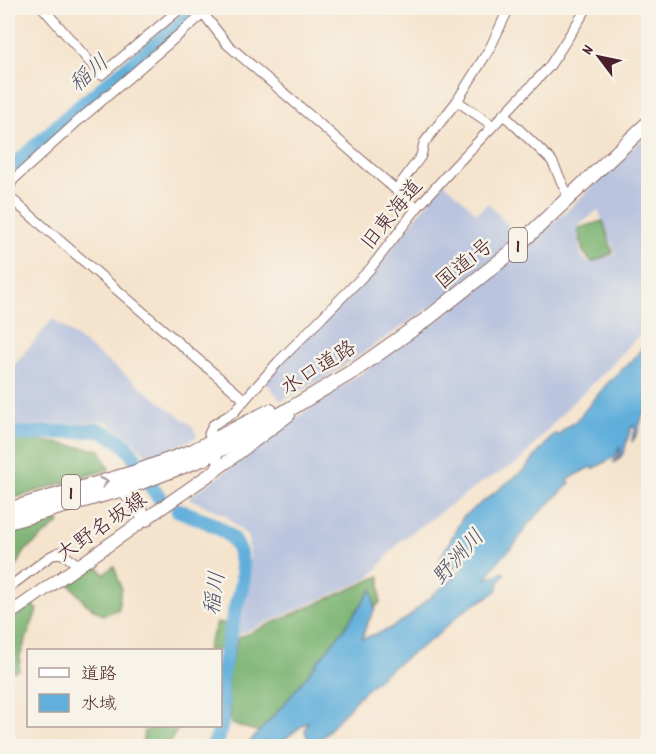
<svg xmlns="http://www.w3.org/2000/svg" width="656" height="754" viewBox="0 0 656 754" font-family="Dekko,'Klee One',sans-serif">
<style>
.industrial{fill:#bac4de;fill-rule:evenodd}
.forest{fill:#7ab372;stroke:#62694e;stroke-width:1.5}
.water{fill:#61afdb;stroke:#566783;stroke-width:1.5}
.lines{fill:none;stroke-linecap:round;stroke-linejoin:round}
.river{stroke:#61afdb;stroke-width:15}
.minor-casing{stroke:#866464;stroke-width:11}
.major-casing{stroke:#866464;stroke-width:14}
.highway-casing{stroke:#866464;stroke-width:16}
.minor{stroke:#fff;stroke-width:9}
.major{stroke:#fff;stroke-width:12}
.highway{stroke:#fff;stroke-width:14}
.oneway{stroke:#ae9aa0}
.labels{text-anchor:middle;stroke-width:5;stroke-linejoin:round;paint-order:stroke}
.shield{fill:#f7f3e8;stroke:#7e5f64;stroke-width:1.5}
.shield-label{font-size:20px;font-weight:bold;fill:#4a1f2b}
.street-label{font-size:21px;fill:#4a1f2b;stroke:#f7f3e8}
.water-label{font-size:22px;font-style:italic;fill:#525169;stroke:#f7f3e8}
</style>
<rect width="100%" height="100%" fill="#f7f3e8"/>
<filter id="ink" filterUnits="userSpaceOnUse"><feTurbulence type="fractalNoise" baseFrequency=".0167" numOctaves="2"/><feDisplacementMap in="SourceGraphic" scale="12" xChannelSelector="R" yChannelSelector="G"/><feConvolveMatrix kernelMatrix="1 2 1 2 8 2 1 2 1" color-interpolation-filters="sRGB"/></filter>
<filter id="wash" filterUnits="userSpaceOnUse"><feTurbulence type="fractalNoise" baseFrequency=".008" numOctaves="4" result="noise"/><feDisplacementMap in="SourceGraphic" scale="24" xChannelSelector="R" yChannelSelector="G"/><feGaussianBlur stdDeviation="1.35" result="paint"/><feColorMatrix in="noise" values="0 0 0 0 0 0 0 0 0 0 0 0 0 0 0 0 0 1.4 0 .05"/><feComposite in="paint" operator="in"/></filter>
<g filter="url(#wash)">
<rect width="100%" height="100%" fill="#f5e4cd"/>
<!-- industrial -->
<path class="industrial" d="M648,133V328L629,345L604,373L569,406L518,463L484,481L400,541L370,578L238,635L244,586L250,558L248,537L225,515L188,498L250,455L248,453L311,407L401,346L461,303L571,207ZM598,210L616,254L589,263L581,256L577,227Z
M444,182L477,213L488,203L519,238L451,293L381,341L325,378L281,401L266,382L279,364L375,270Z
M53,319L193,427L197,437L150,459L131,439L106,421L8,427V360L14,365Z"/>
<!-- forest -->
<path class="forest" d="M603,221L613,253L592,262L583,252L578,228Z
M8,436L100,450L109,469L8,500Z
M49,517L60,522L25,551L8,582V529Z
M94,562L104,574L114,566L121,588L119,609L103,615L86,604L68,582Z
M380,576V602L317,676L263,733L231,724L227,677L238,638Z
M31,604L37,610L20,656L19,670L8,673V622Z
M217,623H225L221,653L220,650H207Z
M153,726H180L167,746H142L144,732Z"/>
<!-- water -->
<path class="water" d="M648,339V411L643,414L637,434L632,442L633,434L636,432L633,425C623,441 630,453 613,463L619,456L620,446L616,456L593,469L592,467L588,468L569,479L568,481L570,483L527,525L516,543L498,561L486,579L504,572V576L499,582L497,591L462,612L435,637L387,671L360,695L315,746H303L308,740L305,731L308,721L284,740L280,746H246L286,702L346,626L372,589L375,609L366,626L362,639L387,630L409,617L425,601L433,596L432,595L448,583L463,569L460,565L451,569L445,557L440,562V559L463,517L524,470L554,434L561,435L562,431L578,419L606,385L637,355Z"/>
<g class="lines">
<!-- river -->
<path class="river" d="M8,171L73,112L199,8
M8,433L22,434L99,430C142,447 134,469 159,497
M178,510C193,516 226,527 235,542C240,550 243,568 243,578C243,589 237,599 235,610C230,633 226,656 220,679
M213,746C226,726 222,702 220,680"/>
</g>
</g>
<g filter="url(#ink)">
<g class="lines">
<!-- minor casing -->
<g class="minor-casing">
<path id="minor" d="M43,8L101,75L181,8
M199,8L227,44L417,208
M457,101L492,125
M503,114L552,161L569,198
M8,190L13,180L78,121L210,8
M396,190L421,156L424,143L457,101L490,48L509,8
M8,196L245,400
M216,470L218,462L209,434L213,425L234,412L278,362L370,269L417,208L453,168L549,67L587,8
M8,588L49,557L59,552L79,565"/>
</g>
<!-- major casing -->
<g class="major-casing">
<path id="major" d="M8,615L216,470L289,415"/>
</g>
<!-- highway casing -->
<g class="highway-casing">
<path id="highway" d="M123,489L146,519
M8,510L133,473L193,451L270,411
M8,522L123,489L202,459L233,443L355,370L427,319L509,254L648,123"/>
</g>
<!-- minor -->
<use href="#minor" class="minor"/>
<!-- major -->
<use href="#major" class="major"/>
<!-- highway -->
<use href="#highway" class="highway"/>
</g>
<!-- one-way arrows -->
<defs><path id="oneway-chevron" d="M-2-3.5L2.5 0L-2 3.5" fill="none" stroke-width="1.6" stroke-linecap="round" stroke-linejoin="round" transform="scale(1.5)"/></defs>
<use class="oneway" href="#oneway-chevron" transform="translate(104 482) rotate(-17)"/>
</g>
<g class="labels">
<!-- shield labels -->
<g class="shield">
<rect x="509" y="228" width="18" height="34" rx="4.5"/>
<rect x="62" y="475" width="18" height="34" rx="4.5"/>
</g>
<g class="shield-label">
<text x="518" y="252">1</text>
<text x="71" y="499">1</text>
</g>
<!-- street labels -->
<g class="street-label">
<text transform="translate(391 214) rotate(-51)" y="7">旧東海道</text>
<text transform="translate(464 263) rotate(-39)" y="7">国道1号</text>
<text transform="translate(318 367) rotate(-32)" y="7">水口道路</text>
<text transform="translate(101 526) rotate(-35)" y="7">大野名坂線</text>
</g>
<!-- water labels -->
<g class="water-label">
<text transform="translate(88 72) rotate(-41)" y="8">稲川</text>
<text transform="translate(457 556) rotate(-48)" y="8">野洲川</text>
<text transform="translate(213 593) rotate(-82)" y="8">稲川</text>
</g>
</g>
<!-- margin -->
<rect width="656" height="754" fill="none" stroke="#f7f3e8" stroke-width="30"/>
<!-- legend -->
<rect x="27" y="649" width="195" height="78" fill="#f7f3e8" stroke="#b29e9c" stroke-width="1.5"/>
<rect x="39" y="668" width="30" height="9" fill="#ffffff" stroke="#b29e9c" stroke-width="1.5"/>
<text x="81" y="679" font-size="18" fill="#4a1f2b">道路</text>
<rect x="39" y="694" width="30" height="18" fill="#61afdb" stroke="#b29e9c" stroke-width="1.5"/>
<text x="81" y="709" font-size="18" fill="#4a1f2b">水域</text>
<!-- north arrow -->
<g transform="translate(599 57) rotate(302)" stroke="#f7f3e8" stroke-width="4.5" paint-order="stroke">
<path d="M0-4.5L10 22L0 15L-10 22Z" fill="#4a1f2b"/>
<text y="-9" font-size="16" font-weight="bold" text-anchor="middle" fill="#4a1f2b">N</text>
</g>
</svg>
